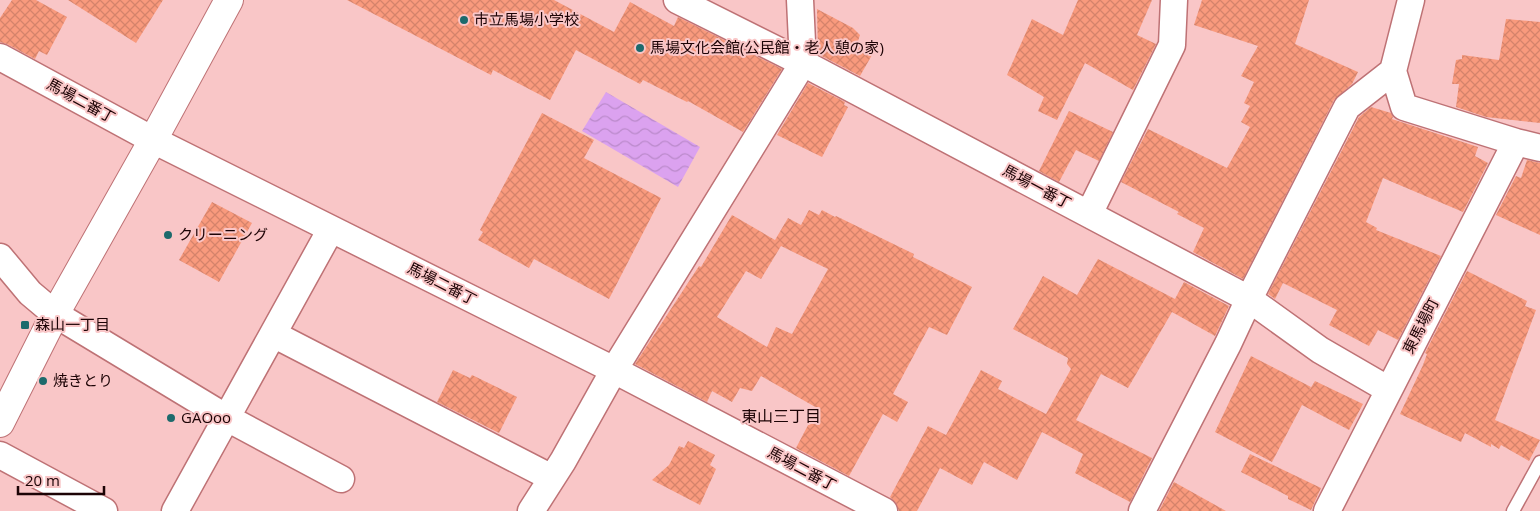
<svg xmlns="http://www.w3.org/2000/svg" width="1540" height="511" viewBox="0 0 1540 511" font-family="'Open Sans','Noto Sans JP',sans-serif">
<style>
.water{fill:url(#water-waves)}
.building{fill:url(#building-cross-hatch);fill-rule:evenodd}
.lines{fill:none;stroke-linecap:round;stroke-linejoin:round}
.lane-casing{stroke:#be7275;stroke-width:15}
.street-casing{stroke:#be7275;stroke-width:29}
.secondary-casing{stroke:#be7275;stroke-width:30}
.lane{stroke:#fff;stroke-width:12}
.street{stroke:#fff;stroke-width:26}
.secondary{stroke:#fff;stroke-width:28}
.poi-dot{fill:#1d6a6c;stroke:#f9c6c7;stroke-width:2}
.labels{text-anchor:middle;stroke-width:4;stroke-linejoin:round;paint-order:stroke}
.poi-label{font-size:15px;fill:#1c0305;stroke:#f9c6c7;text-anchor:start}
.street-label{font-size:15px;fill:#1c0305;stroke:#f9c6c7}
.neighbourhood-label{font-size:16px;fill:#1c0305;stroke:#f9c6c7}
</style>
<defs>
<pattern id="water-waves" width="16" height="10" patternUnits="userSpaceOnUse" patternTransform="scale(1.25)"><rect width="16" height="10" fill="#dba2ef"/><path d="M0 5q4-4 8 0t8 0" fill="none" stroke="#bb8acb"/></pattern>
<pattern id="building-cross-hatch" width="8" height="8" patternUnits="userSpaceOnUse" patternTransform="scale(1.25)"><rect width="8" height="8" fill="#f99a7d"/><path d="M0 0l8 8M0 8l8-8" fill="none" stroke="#d5836b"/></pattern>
</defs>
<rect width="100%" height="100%" fill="#f9c6c7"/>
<!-- water -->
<path class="water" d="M606,92L700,147L678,187L582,131Z"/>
<!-- building -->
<path class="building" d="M12,0H36L67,17L47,55L39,51L35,59L7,44L0,42V18Z
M68,0H163L136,43Z
M347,0H554L614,32L630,2L674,26L678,17L782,69L743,132L688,101L687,102L643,80L640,84L576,50L550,100L493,70L491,75Z
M1078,0H1152L1137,35L1156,44L1133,90L1085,63L1057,120L1038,111L1044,97L1007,75L1032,19L1063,35Z
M1202,0H1309L1295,44L1358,72L1352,84L1334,100L1243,279L1193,252L1204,228L1177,214L1179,212L1121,182L1148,129L1227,168L1250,127L1241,122L1250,106L1244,103L1254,82L1241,76L1258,46L1194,25Z
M817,9L853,28L860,35L857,44L872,55L860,76L818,54Z
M1506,19L1540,22V123L1486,117L1456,107L1459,84H1452L1456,60L1462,59V55L1499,60Z
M808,83L845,102L844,105L848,107L822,157L777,135Z
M1371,107L1391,113L1393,117L1392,119L1478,147L1475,156L1488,163L1463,212L1383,178L1366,222L1377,228L1376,230L1441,256L1398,340L1378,330L1369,346L1329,325L1337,310L1283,283L1275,299L1268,294L1359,117Z
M1069,111L1113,132L1099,161L1076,150L1059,182L1039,171Z
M542,113L594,140L584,158L661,198L609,299L534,259L529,268L478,240L483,232L480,230Z
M1527,160L1540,163V235L1496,215L1516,176L1521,178Z
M212,202L252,223L219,282L179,260Z
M809,210L819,215L822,210L835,217L836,216L914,254L913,257L972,287L947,335L929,327L893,394L908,402L897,422L883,414L849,476L796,448L817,408L761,376L752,391L740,388L732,402L712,391L707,402L635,364L699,266L701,267L732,215L775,240L788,218L801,225ZM781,246L828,269L792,334L776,327L767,347L717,317L746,271L761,279Z
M1098,259L1175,299L1184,282L1229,306L1215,336L1172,312L1128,388L1101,374L1076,420L1152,458L1130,502L1075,473L1083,454L1042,432L1017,480L984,462L972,485L940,468L917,511H899L896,503L890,497L928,426L946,435L981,370L1002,381L998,389L1046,414L1071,369L1067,364L1068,358L1013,329L1043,276L1077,295Z
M1467,271L1527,301L1525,306L1536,310L1495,420L1540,440L1529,461L1501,445L1499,449L1491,444V447L1465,433L1461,442L1400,414L1423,365L1427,354L1425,353Z
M1251,356L1311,387L1307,394L1315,381L1363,404L1349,430L1302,405L1272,462L1215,432Z
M453,370L470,378L472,375L517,397L499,433L437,402Z
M688,441L715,455L710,465L716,469L700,505L652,480L669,465L679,446L684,448Z
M1250,454L1321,488L1311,510L1288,499V496L1241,472Z
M1174,482L1226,511H1159Z"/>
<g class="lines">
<!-- lane casing -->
<g class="lane-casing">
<path id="lane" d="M1513,511L1540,462"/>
</g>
<!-- street casing -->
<g class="street-casing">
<path id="street" d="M677,0L803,63L1249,299L1320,350L1389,390
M0,57L153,140L614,370L884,511
M1393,71L1404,107L1516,142L1540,148
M1393,71L1411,0
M1089,214L1172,45L1174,0
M0,257L30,293L55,314L227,418L341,479
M273,334L552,478
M0,455L104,511
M175,511L331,229
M531,511L563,461L614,370L803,63L800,0
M1142,511L1228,344L1249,299L1347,107L1393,71
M1327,511L1516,142"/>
</g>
<!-- secondary casing -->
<g class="secondary-casing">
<path id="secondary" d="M0,423L55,314L153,140L229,0"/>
</g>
<!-- lane -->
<use href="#lane" class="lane"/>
<!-- street -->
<use href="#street" class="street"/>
<!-- secondary -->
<use href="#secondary" class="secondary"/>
</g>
<!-- markers -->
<g class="poi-dot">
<circle cx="464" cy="20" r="5"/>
<circle cx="640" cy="48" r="5"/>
<circle cx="168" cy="235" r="5"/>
<rect x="20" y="320" width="10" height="10" rx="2.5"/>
<circle cx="43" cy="381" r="5"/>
<circle cx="171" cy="418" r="5"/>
</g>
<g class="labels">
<!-- poi labels -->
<g class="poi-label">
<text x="474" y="25">市立馬場小学校</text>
<text x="650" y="53">馬場文化会館(公民館・老人憩の家)</text>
<text x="178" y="240">クリーニング</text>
<text x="35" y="330">森山一丁目</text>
<text x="53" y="386">焼きとり</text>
<text x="181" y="423">GAOoo</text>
</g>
<!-- street labels -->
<g class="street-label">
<text transform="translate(81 101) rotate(29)" y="5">馬場二番丁</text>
<text transform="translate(1037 187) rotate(28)" y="5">馬場一番丁</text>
<text transform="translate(442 284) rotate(27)" y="5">馬場二番丁</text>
<text transform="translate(1421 326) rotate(-63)" y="5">東馬場町</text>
<text transform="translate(802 469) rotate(28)" y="5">馬場二番丁</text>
</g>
<!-- neighbourhood labels -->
<g class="neighbourhood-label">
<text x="781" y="422">東山三丁目</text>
</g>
</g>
<!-- scale -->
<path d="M18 486v8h86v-8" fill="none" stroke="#1c0305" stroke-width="2.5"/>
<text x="25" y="486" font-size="15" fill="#1c0305" stroke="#f9c6c7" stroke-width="4" paint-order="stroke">20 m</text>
</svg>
